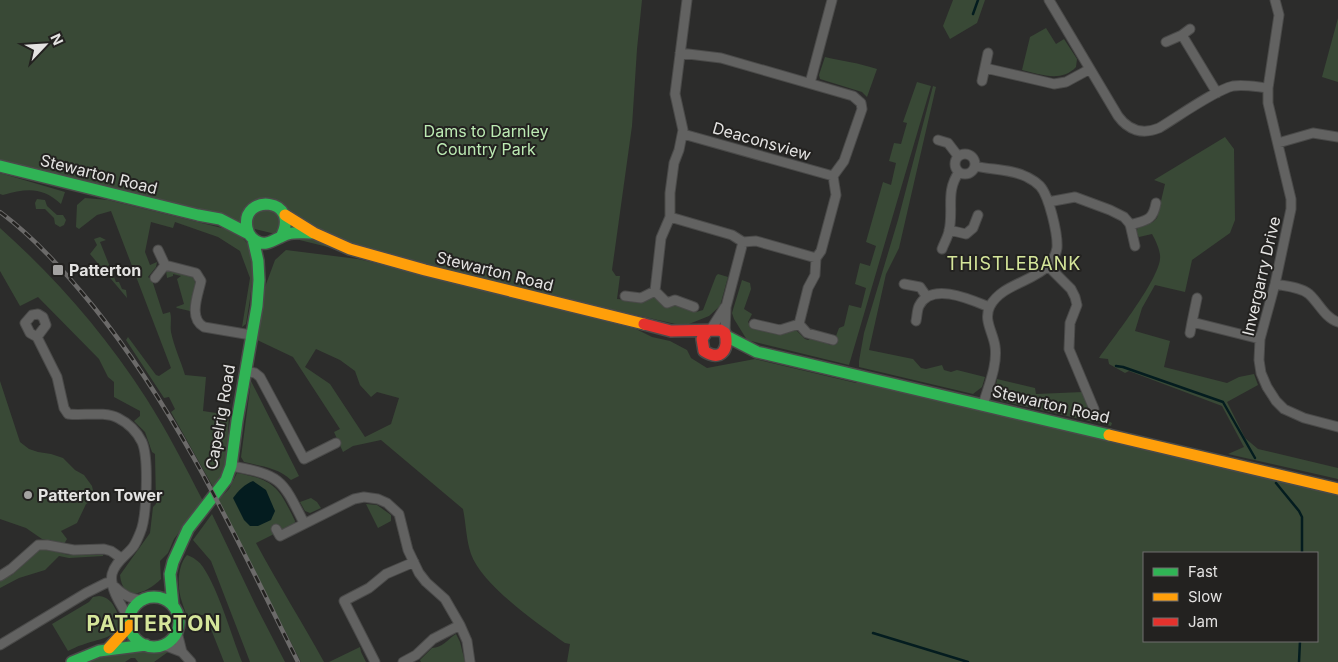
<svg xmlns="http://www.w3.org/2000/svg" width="1338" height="662" viewBox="0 0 1338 662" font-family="Inter,sans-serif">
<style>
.green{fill:#394936;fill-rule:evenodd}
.water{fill:#041c1f}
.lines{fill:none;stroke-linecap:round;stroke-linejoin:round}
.stream{stroke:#041c1f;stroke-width:2.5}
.street-casing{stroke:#4a4a49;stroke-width:11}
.fast-casing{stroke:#4a4a49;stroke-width:14}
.slow-casing{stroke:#4a4a49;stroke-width:14}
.jam-casing{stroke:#4a4a49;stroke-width:14}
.street{stroke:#626261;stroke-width:9}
.fast{stroke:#30b455;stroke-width:11}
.slow{stroke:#ff9f0a;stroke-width:11}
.jam{stroke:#e5322d;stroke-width:11}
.rail-casing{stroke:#6b6a69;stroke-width:4.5}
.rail{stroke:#232220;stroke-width:2.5;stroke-dasharray:8;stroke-linecap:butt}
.poi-dot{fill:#a4a3a2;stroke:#232220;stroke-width:2}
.labels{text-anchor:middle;stroke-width:4;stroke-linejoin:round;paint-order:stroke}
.park-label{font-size:16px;fill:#bceab3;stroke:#232220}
.street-label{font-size:16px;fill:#e4e3e2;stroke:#232220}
.poi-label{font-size:16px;font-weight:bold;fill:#e4e3e2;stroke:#232220;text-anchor:start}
.neighbourhood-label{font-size:18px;letter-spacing:1px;fill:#d5e69a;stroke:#232220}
.district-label{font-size:21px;font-weight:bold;letter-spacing:1px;fill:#d5e69a;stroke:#232220}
</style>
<rect width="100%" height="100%" fill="#2c2c2b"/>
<!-- green -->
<path class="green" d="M0,0H642L637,49L632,126L612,270L616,276H620L617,299L641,301L654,297L676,303L696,312L703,310L716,276L718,274L728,277L720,306L709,316L684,326L605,308L603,315L0,166Z
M953,0H985L977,23L950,39L943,26Z
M1338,18V82L1322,77Z
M1046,28L1056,44L1064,39L1077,59L1076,67C1061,83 1040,74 1022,70L1030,37Z
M825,57C842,61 859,63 877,69L867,97L862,92L820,79L819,75Z
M917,82L931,86L849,365L747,340L734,319L732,313L742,280L750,283L751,289L744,309L752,314L748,322L750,326L778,334L795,329L805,339L808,340L813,337L827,341L829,345L833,344L839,328L844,326L849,305L861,308L866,288L855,284L860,263L870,266L876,246L866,242L883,182L891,185L896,163L889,161L894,143L901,144L907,123L903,122Z
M933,86L936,87L899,248L886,274L869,350L913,359L921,368L926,369L942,365L944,370L951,372L957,370L985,377L982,387L973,394L859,367V361L864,333L898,220Z
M1225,137L1234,149L1235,220L1230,233L1192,260L1185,292L1155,285L1142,308L1135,331L1170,341L1164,367L1227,383L1239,377L1254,374L1258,385L1227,402L1245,438L1258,449L1338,468V479L1228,454L1244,447L1222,406L1129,371L1125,373L1109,364L1108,359L1099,358C1113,338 1158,281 1160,259C1161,252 1156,241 1152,234L1139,237L1136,233L1138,227L1153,222L1157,218L1165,184L1154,180Z
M0,173L65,192L61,204C41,186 26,189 3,195L0,194Z
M85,198L108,200L226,229C233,233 245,237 248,245C258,263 249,304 246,324L242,327L250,278L240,251L218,237L175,222L173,228L151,222L145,252L150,265L157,262L156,267L148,277L152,280L163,314L170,312C172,318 170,325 171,332C174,347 181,361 185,375L206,377L203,411L229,415C227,440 231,468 213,487L171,412L175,409L169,397L164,398L126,340L128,337L156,375L159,376L171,368L111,211L97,215L79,229L76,227L77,205Z
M37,199L45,200L47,206L57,215H63L66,220L64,225L60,227L55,224L54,218L45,209H36L35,203Z
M0,228C57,279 104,333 146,398C167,431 185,466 203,501L174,539L168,553L160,561L161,579C148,592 123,605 120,575L150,533L153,507L156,504L155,454L152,452L145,432L134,421L140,416V411L114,397V382L108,377L99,359L38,297L20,306L0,271Z
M100,237L106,240L100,242L116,282H119L122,289L126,290L127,298L90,254L97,245L94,239Z
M286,250L358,259L431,276L636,329L652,337L670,341L687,350L691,358L707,368L755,359L856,383L860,380L1338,495V662H567L570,644L565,643C538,624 482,585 471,554C466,540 466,523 463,509L381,440L353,446L343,452L334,432L340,429L293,357L253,338L262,295L275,260ZM316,349L340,360L355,371L360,385L371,397L377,392L399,398L391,424L365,437L330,384L305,367ZM1144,553H1317V641H1144Z
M169,270L193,277L196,284L192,309L190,311L177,308L176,307L184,304L177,279L181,276L173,274V276L167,278L166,271Z
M997,379L1035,388L1036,394L1083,392L1089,411L1112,423L1111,426L1001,401L995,391Z
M0,381L20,442L29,449L38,452L51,454L63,458L75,470L84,475L92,486L95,499L86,504L77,523L61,531L67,539L64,544L42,539L26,528L0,519Z
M251,381L299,476L291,480C279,468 261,466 244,462L241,457Z
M237,473C275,480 279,488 295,521L294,527L274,534L256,543C278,584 302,622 324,662H301L218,500L229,489Z
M311,498L317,502L321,508L310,513L305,511L300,502Z
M366,504L377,505L391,515V521L378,528Z
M212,514L256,606L285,662H250L211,561L193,540Z
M41,548L69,555H103V556L69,558L59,556L45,570L19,578L0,588V580L12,575Z
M187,555C193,557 200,562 203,567C219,591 231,634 242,662H224L205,614L187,621C187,614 184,609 182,602C177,589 177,566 187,555Z
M99,596C108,597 112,602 116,610C129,638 99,638 82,645C77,646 73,649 68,651L52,624L89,602L93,597Z
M456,634L460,642L465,662H421L420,660L432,648C442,648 448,639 456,634Z
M360,647L361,652L366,662H329Z
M137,652H168L154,662H138L135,658H131L125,662H87L100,657Z"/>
<!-- water -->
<path class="water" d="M253,481L266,490L275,511L271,520L258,526H250L244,520L233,498C238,491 245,484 253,481Z"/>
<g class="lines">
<!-- stream -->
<path class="stream" d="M973,14L978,0
M1116,366L1123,367L1223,402L1255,458
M1276,483L1299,511L1302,517V553
M873,633L968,662
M1299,662L1300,641"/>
<!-- street casing -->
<g class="street-casing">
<path id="street" d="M687,0L675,94L683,130L679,150L674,163L670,193V217L661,238L655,291L667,303L675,300L694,307
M1049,0L1118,116C1128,130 1142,135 1159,128C1176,118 1215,90 1233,86C1244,84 1257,87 1268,88
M1275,0L1279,15L1268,88V103L1291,199V209L1275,284L1260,339L1259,360L1261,373L1267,387L1276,401L1284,409L1304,418L1338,427
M1182,35L1217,93
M1166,42L1182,35L1190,29
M680,53L721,58L853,96L861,103L862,109L844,161L833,176L836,195L821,251L816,258L815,275L808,288L799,324L807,333L833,340
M985,68L1054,84L1066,82L1090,69
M982,81L988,53
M810,83L832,0
M683,134L833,176
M938,140L948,143L958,156
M1278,143L1313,133L1338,137
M955 164a10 10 0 1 1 20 0a10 10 0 1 1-20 0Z
M975,166C991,170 1012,169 1027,177C1031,179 1036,182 1040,186C1049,196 1058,234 1057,248C1056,254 1053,260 1049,265C1033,282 1002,284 990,306C983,320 993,332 995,346C998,365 988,387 983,405
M1048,202L1075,197L1110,210L1124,217L1130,224L1135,246
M670,217L732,235L743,242L756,241L816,258
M1130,225C1146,220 1153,221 1156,203
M949,230L966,234L973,228L978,215
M942,249C944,243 948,237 949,231C954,209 945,192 959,172
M158,250L165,265L196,273L201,281C198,295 188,318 204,327L251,335
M1048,266L1071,289L1075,297L1077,305L1070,323L1069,349L1094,409
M155,278L165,265
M904,284L920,287L927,297
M1275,284C1285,286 1301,287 1309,294C1319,303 1325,318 1338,322
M625,296L641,298L655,291
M1197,298L1192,322L1260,339
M916,321C917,317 917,310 919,306C931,281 972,300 989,307
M754,324L780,330L799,324
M711,329L725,307
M725,333L726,307L743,242
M1190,333L1192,322
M37,337L46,325L43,317L38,314L32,315L25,323L30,333L37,337L57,377L64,408L68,414C83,416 104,411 118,418C128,423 137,432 142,442C149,458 147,518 140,533C138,538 136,543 133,547C126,556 115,562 112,574C109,589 123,608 130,620
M245,371L255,373L260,377L304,459L336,443
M231,466C281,475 282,479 304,523
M276,529L280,536L354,499L364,497L378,499L387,503L399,514L408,550L419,573L426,582L445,599L460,625L467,641L470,662
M0,576L11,569L38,545H47L74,550L104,549L111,551L121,558
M115,587C124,596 131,599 144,600
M177,632L182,652L191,662
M0,645L86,593L106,583L112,582
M164,645L182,652
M375,662L344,601L369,588L386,574L414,562
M403,662L416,655L433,639L460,625"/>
</g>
<!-- fast casing -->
<g class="fast-casing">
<path id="fast" d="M0,166L198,215L220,219L249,234
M281,237C302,197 240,193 247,228C248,233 251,238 256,241C267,248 277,237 288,234C295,232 303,233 311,233
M726,336L757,352L1109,435
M129 622a25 25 0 1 1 50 0a25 25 0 1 1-50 0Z
M173,606L170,574L173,562L188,529L226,480L231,466L237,421L257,306L259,280L258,261L253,239
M72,662L99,651L146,645"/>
</g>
<!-- slow casing -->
<g class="slow-casing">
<path id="slow" d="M285,215L314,233L350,249L425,270L644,324
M1109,435L1338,489
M109,648L130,625"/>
</g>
<!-- jam casing -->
<g class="jam-casing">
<path id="jam" d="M644,324L671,331L720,330L725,333C729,350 721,362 704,351L702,339L707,331"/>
</g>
<!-- street -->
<use href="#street" class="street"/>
<!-- fast -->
<use href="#fast" class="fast"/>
<!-- slow -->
<use href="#slow" class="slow"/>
<!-- jam -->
<use href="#jam" class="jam"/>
<!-- rail casing -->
<g class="rail-casing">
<path id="rail" d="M0,212C35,238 65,272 93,306C179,413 237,539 298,662"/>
</g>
<!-- rail -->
<use href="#rail" class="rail"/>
</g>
<!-- markers -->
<g class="poi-dot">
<rect x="52" y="264" width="12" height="12" rx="2.5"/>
<circle cx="28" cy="495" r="5"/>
</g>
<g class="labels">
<!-- park labels -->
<g class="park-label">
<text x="486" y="137">Dams to Darnley<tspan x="486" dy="18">Country Park</tspan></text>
</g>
<!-- street labels -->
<g class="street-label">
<text transform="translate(762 141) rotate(16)" y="6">Deaconsview</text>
<text transform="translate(99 174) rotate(14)" y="6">Stewarton Road</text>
<text transform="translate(495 271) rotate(14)" y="6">Stewarton Road</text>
<text transform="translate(1261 276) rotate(-77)" y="6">Invergarry Drive</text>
<text transform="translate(1051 404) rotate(13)" y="6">Stewarton Road</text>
<text transform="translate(220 417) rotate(-80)" y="6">Capelrig Road</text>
</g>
<!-- poi labels -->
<g class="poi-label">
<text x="69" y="276">Patterton</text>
<text x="38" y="501">Patterton Tower</text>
</g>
<!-- neighbourhood labels -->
<g class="neighbourhood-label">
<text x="1014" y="270">THISTLEBANK</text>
</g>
<!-- district labels -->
<g class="district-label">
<text x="154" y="631">PATTERTON</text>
</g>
</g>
<!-- legend -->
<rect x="1143" y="552" width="175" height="90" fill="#232220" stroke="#706f6e"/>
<rect x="1153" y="568" width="25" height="8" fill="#30b455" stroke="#706f6e"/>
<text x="1188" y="577" font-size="15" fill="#e4e3e2">Fast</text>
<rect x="1153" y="593" width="25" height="8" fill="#ff9f0a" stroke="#706f6e"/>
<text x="1188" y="602" font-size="15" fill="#e4e3e2">Slow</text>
<rect x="1153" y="618" width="25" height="8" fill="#e5322d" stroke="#706f6e"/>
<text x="1188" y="627" font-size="15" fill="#e4e3e2">Jam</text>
<!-- north arrow -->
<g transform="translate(45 45) rotate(65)" stroke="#232220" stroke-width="4" paint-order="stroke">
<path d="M0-4L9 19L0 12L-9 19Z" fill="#e4e3e2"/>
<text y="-8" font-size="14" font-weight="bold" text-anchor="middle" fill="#e4e3e2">N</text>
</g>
</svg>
